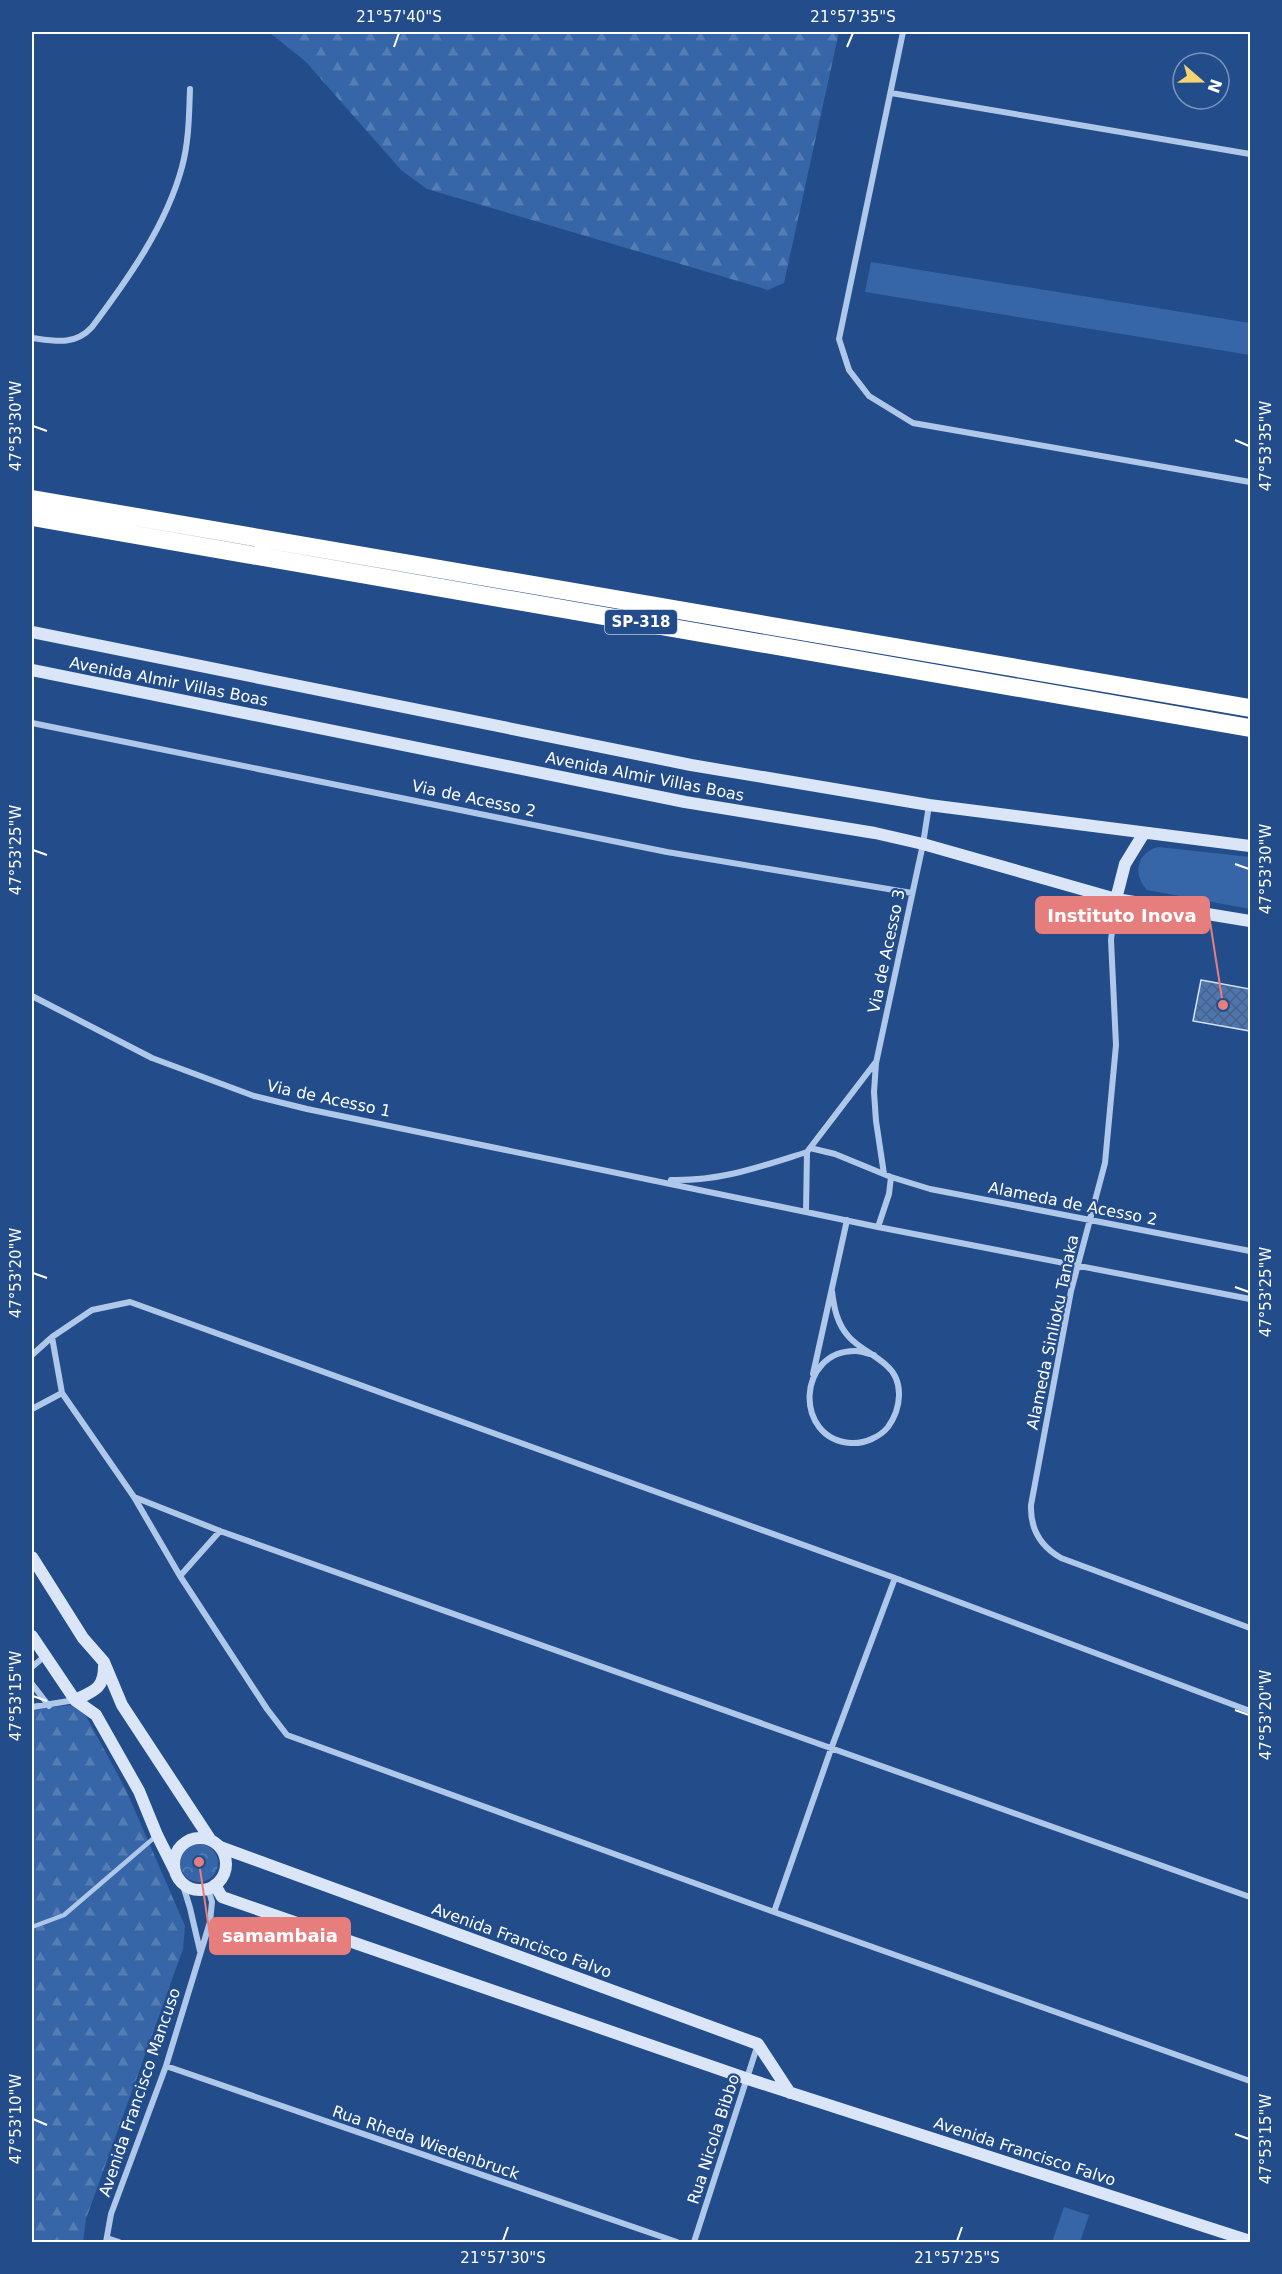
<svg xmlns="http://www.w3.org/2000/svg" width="1282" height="2274" viewBox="0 0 1282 2274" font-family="'DejaVu Sans',sans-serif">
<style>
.forest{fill:url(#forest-firs)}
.park{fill:url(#park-crowns)}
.garden{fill:#3666a7}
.building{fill:url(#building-cross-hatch);stroke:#d3e3f8;stroke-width:1.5}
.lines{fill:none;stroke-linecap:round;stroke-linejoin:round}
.lane{stroke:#afc8ea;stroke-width:4.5}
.street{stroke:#afc8ea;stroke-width:6}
.secondary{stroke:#dae6f8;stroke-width:12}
.highway{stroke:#fff;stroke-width:18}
.ticks{fill:none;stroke:#fff;stroke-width:2}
.labels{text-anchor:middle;stroke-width:4.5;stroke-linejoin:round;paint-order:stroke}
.shield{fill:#224c8a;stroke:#bdc9dc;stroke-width:1.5}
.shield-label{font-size:15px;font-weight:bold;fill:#fff}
.street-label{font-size:16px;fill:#fff;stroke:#224c8a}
.leader{fill:none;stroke:#e67e7e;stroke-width:2}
.callout-dot{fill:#e67e7e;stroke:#224c8a;stroke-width:2}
.callout{fill:#e67e7e;stroke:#e67e7e;stroke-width:2}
.callout-label{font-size:18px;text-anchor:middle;font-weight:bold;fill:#fff}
.neatline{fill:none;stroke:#fff;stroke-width:2}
.ticks-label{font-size:15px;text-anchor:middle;fill:#fff}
</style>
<defs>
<pattern id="forest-firs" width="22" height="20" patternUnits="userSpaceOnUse" patternTransform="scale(1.5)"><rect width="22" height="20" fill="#3666a7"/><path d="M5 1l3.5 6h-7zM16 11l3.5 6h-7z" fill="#547db4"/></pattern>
<pattern id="park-crowns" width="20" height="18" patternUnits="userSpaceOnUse" patternTransform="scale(1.5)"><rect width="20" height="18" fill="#3666a7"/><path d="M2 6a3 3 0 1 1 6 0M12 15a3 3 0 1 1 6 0" fill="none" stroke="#547db4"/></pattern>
<pattern id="building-cross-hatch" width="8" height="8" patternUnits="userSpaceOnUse" patternTransform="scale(1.5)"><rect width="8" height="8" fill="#4b76b2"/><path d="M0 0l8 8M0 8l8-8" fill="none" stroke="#4c617f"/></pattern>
</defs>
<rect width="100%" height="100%" fill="#224c8a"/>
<!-- forest -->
<path class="forest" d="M269,32H839L784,283L768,290L427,189L401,170L306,62Z
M73,1705L86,1716L126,1790L185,1926L183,1949L86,2219L83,2242H32V1709Z"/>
<!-- park -->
<path class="park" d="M180 1863a19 19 0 1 1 38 0a19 19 0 1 1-38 0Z"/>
<!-- garden -->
<path class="garden" d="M871,262L1250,323V355L865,292Z
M1158,847L1250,857V909L1147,890C1132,873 1137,853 1158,847Z
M1064,2207L1089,2215L1080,2242H1052Z"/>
<!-- building -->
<path class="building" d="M1201,980L1250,989V1031L1193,1021Z"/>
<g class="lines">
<!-- lane -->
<path class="lane" d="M32,1927L64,1915L155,1837"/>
<!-- street -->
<path class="street" d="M903,32L839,339L849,370L869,396L913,423L1250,482
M891,93L1250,154
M32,338C54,341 75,346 92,327C128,279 166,226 182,167C189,141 189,115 190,89
M32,723L667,852L912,893
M1116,899L1111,940L1116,1045L1105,1163L1071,1291L1031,1505C1030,1529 1040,1546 1061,1558L1250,1628
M32,996L152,1058L254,1096L307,1109L806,1212
M810,1148L875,1063
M884,1174L876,1121L874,1092L876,1063L923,844L929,805
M891,1177L889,1194L878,1227L806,1212L807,1152L810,1148L835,1154L891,1177L930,1189L1250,1251
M671,1180C722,1181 759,1167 807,1152
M878,1227L1250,1299
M832,1291C834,1308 837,1324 849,1337C860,1349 874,1354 886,1365C905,1381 901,1409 888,1427C880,1437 864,1444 851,1443C793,1439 797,1350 856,1351C861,1351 868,1354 874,1355
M52,1337L62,1393L134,1497L180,1576L267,1709L287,1735L774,1912L1250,2081
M32,1355L52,1337L92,1310L130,1302L895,1578L1250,1711
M813,1374L847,1220
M32,1409L62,1393
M134,1497L220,1531L1250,1897
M180,1576L220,1531
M32,1667L45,1656
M32,1684L49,1706
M32,1707L75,1700
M182,1882L190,1908L200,1951
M774,1912L831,1749L895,1578
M166,2066L677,2242
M107,2238L119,2242
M106,2242L111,2214L166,2066L210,1922L212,1902L208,1888
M694,2242L758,2044"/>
<!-- secondary -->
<path class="secondary" d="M32,632L691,765L929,805L1250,846
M32,670L685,802L875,833L923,844L1116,899L1250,921
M1116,899L1125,864L1144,833
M32,1557L83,1638L104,1662L122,1705L210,1839
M32,1636L75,1700L96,1715L139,1791L157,1835L175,1871
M75,1700C94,1691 104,1689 104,1666
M174 1864a26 26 0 1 1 52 0a26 26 0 1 1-52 0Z
M220,1847L758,2044L790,2093
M215,1885L222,1897L748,2079L1250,2241"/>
<!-- highway -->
<path class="highway" d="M32,499L1250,708
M32,517L1250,728"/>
</g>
<!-- ticks -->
<path class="ticks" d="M394,47L399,33M847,47L853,33M33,426L47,431M1235,440L1249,446M33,850L47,855M1235,864L1249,869M33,1273L47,1278M1235,1287L1249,1292M33,1696L47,1701M1235,1710L1249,1715M33,2119L47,2125M1235,2134L1249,2139M503,2241L508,2227M957,2241L962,2227"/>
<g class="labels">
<!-- shield labels -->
<rect class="shield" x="605" y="610" width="72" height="24" rx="4.5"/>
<g class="shield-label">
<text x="641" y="627">SP-318</text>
</g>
<!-- street labels -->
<g class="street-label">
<text transform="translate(169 681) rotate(11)" y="6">Avenida Almir Villas Boas</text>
<text transform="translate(645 776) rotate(11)" y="6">Avenida Almir Villas Boas</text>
<text transform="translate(474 798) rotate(12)" y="6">Via de Acesso 2</text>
<text transform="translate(886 951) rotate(-78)" y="6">Via de Acesso 3</text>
<text transform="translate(329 1098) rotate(12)" y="6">Via de Acesso 1</text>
<text transform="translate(1073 1203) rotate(11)" y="6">Alameda de Acesso 2</text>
<text transform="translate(1052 1332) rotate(-78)" y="6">Alameda Sinlioku Tanaka</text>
<text transform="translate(522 1940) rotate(20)" y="6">Avenida Francisco Falvo</text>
<text transform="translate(139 2092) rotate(-71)" y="6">Avenida Francisco Mancuso</text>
<text transform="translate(713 2139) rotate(-72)" y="6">Rua Nicola Bibbo</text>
<text transform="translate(426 2142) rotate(19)" y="6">Rua Rheda Wiedenbruck</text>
<text transform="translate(1025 2151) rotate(18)" y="6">Avenida Francisco Falvo</text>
</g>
</g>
<!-- callouts -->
<path class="leader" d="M1223 1005L1209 915M199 1862L210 1936"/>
<g class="callout-dot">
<circle cx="1223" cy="1005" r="6"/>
<circle cx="199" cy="1862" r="6"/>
</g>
<g class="callout">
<rect x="1036" y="897" width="173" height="36" rx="6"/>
<rect x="210" y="1918" width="140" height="36" rx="6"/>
</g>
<g class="callout-label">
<text x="1122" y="922">Instituto Inova</text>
<text x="280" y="1942">samambaia</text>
</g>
<!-- border -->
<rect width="1282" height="2274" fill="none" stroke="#224c8a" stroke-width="66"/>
<!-- north arrow -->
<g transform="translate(1201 81) rotate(110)"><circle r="28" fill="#224c8a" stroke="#7a94b9" stroke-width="1.5"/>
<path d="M0-4.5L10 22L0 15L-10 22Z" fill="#f6d471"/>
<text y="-9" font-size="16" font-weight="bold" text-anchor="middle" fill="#ffffff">N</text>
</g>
<rect x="33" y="33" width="1216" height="2208" class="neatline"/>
<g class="ticks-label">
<text x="399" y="22">21°57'40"S</text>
<text x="853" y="22">21°57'35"S</text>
<text transform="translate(16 426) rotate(-90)" y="5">47°53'30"W</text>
<text transform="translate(1266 446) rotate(-90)" y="5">47°53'35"W</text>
<text transform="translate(16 850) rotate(-90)" y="5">47°53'25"W</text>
<text transform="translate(1266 869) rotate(-90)" y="5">47°53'30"W</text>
<text transform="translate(16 1273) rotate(-90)" y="5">47°53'20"W</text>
<text transform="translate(1266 1292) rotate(-90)" y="5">47°53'25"W</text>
<text transform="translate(16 1696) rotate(-90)" y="5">47°53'15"W</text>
<text transform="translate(1266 1715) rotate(-90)" y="5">47°53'20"W</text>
<text transform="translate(16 2119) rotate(-90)" y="5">47°53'10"W</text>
<text transform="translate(1266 2139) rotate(-90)" y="5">47°53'15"W</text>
<text x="503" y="2263">21°57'30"S</text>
<text x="957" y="2263">21°57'25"S</text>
</g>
</svg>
